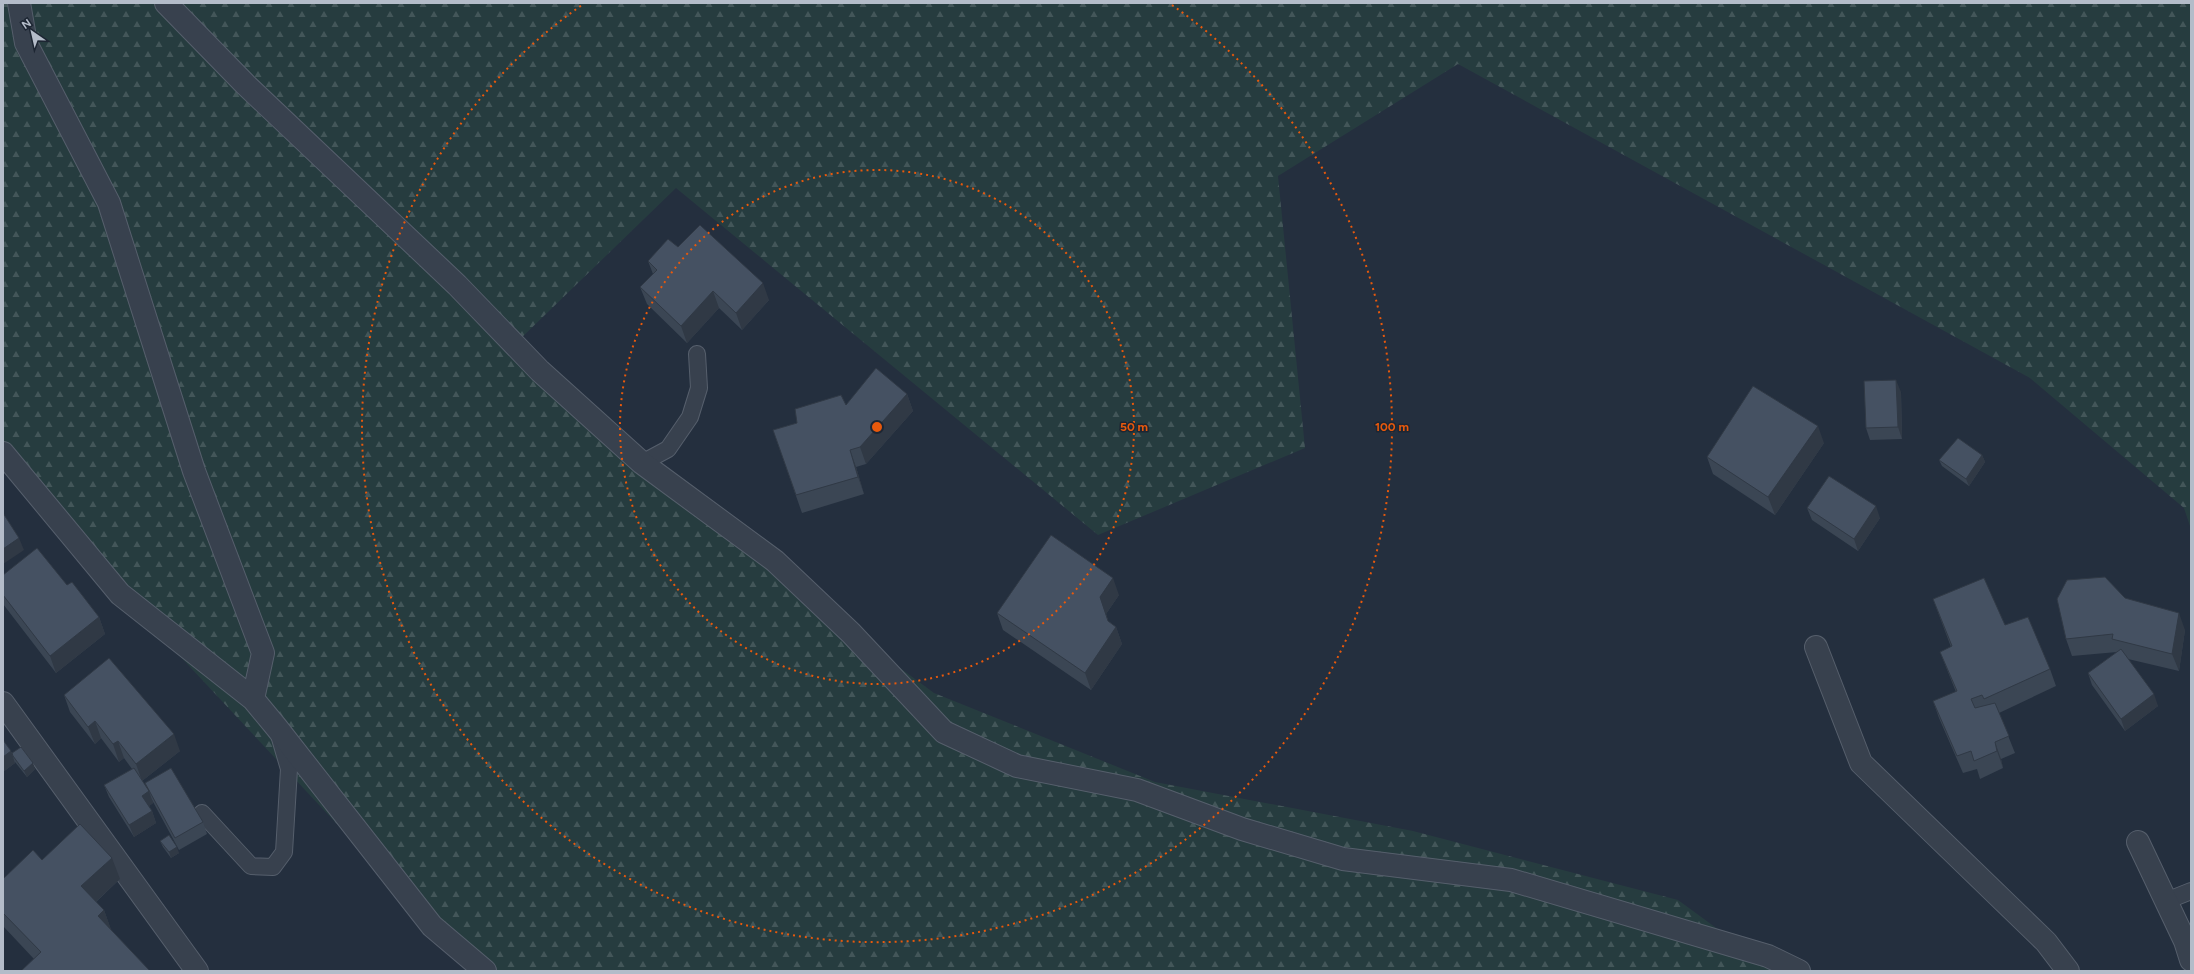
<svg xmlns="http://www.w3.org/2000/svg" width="2194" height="974" viewBox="0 0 2194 974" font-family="Figtree,sans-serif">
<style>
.forest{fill:url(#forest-firs)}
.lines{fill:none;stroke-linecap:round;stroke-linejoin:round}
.lane-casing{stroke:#565f6c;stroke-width:18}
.street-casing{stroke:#565f6c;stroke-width:24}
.lane{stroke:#38414e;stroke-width:16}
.street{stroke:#38414e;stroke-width:22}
.wall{fill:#3b4654}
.shaded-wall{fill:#303945}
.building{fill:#455162;stroke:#303945}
.ring{fill:none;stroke:#e8590c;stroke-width:2;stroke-dasharray:2 4}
.centre{fill:#e8590c;stroke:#1d2633;stroke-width:2}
.ring-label{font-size:12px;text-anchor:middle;font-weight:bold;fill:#e8590c;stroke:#1d2633;stroke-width:3;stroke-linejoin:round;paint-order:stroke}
</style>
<defs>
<pattern id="forest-firs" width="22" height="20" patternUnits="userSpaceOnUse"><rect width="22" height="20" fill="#263c3f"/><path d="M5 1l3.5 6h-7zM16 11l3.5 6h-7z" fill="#435659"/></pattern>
</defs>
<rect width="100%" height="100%" fill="#242f3e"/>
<!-- forest -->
<path class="forest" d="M3,3H2191V529L2184,508L2030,378L1458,64L1278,176L1305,448L1098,535L676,188L516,343L809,601L934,693L1155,782L1413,831L1678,900L1775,971H482L465,961L3,467Z"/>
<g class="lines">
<!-- lane casing -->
<g class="lane-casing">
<path id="lane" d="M642,463L668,449L690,417L699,388L697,354
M202,813L251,866L273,867L284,852L289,769L279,735
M2166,901L2191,891"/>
</g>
<!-- street casing -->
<g class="street-casing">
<path id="street" d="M19,3L26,43L109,203L194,471L263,653L253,699
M166,3L246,85L457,285L540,371L642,463L775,561L851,633L944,732L1017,766L1137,790L1242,829L1343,859L1511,880L1768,956L1799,971
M3,453L120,594L253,699L277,728L432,926L485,971
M1816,647L1861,763L2046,942L2068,971
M3,703L197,971
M2138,842L2185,941L2191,960"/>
</g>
<!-- lane -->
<use href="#lane" class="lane"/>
<!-- street -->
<use href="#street" class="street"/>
</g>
<!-- wall -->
<path class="wall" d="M678,247L769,300L742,330L719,308L687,343L647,304L640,287L653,274L648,261Z
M1901,392L1902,439L1870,440L1866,428Z
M907,394L913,411L866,464L856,467L864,494L802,513L773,430L797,423L846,405Z
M1824,443L1775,515L1713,474L1707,457Z
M1982,455L1985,462L1969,486L1942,466L1939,460Z
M1807,508L1880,518L1858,551L1812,520Z
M3,575L67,585L99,617L105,634L56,673L3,604Z
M1119,595L1106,614L1108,621L1116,627L1122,644L1091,690L1003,630L997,613Z
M2125,598L2185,630L2179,671L2128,659L2158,706L2125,731L2092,685L2088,673L2117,652L2072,656L2066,639Z
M1933,599L2005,625L2050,669L2056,686L1999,713L2015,753L2001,759L2003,768L1980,779L1977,769L1963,773L1939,718L1933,701L1956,692L1940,652L1951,647Z
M64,695L180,751L142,781L147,789L145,783L203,822L207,834L179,850L151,798L153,803L149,806L152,811L156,823L134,837L109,797L104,785L132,769L124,758L119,762L101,738L95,744L70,712Z
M3,740L12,753L35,769L27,777L15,762V763L3,772Z
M160,841L179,853L171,858L163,847Z
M42,860L120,879L96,902L104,910L111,930L34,959L3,926V879Z"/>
<!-- shaded-wall -->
<path class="shaded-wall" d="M763,283L769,300L742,330L736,313Z
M713,291L719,308L687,343L681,326Z
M1896,380L1901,392L1902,439L1898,427Z
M907,394L913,411L866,464L860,447Z
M1818,426L1824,443L1775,515L1768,497Z
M850,450L856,467L864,494L858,477Z
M1982,455L1985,462L1969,486L1966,479Z
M1876,506L1880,518L1858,551L1854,539Z
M19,538L24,550L3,564V549Z
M1113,578L1119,595L1106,614L1112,632L1116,627L1122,644L1091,690L1085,673L1100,597Z
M2179,613L2185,630L2179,671L2172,654Z
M99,617L105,634L56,673L50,656Z
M2154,694L2158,706L2125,731L2121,719Z
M95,721L101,738L95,744L88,727Z
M174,734L180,751L142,781L136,764Z
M118,741L124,758L119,762L113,744Z
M1995,742L2001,759L2003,768L1997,751Z
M11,751L15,763L3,772V757Z
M33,763L35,769L27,777L24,771Z
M149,791L153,803L147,808L142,796Z
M152,811L156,823L134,837L129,825Z
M177,847L179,853L171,858L169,852Z
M112,858L120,879L89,908L81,886Z
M104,910L112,932L98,916Z"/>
<!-- building -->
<path class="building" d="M700,225L763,283L736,313L713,291L681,326L640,287L657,270L648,261L668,239L678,247Z
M876,368L907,394L860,447L850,450L858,477L796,495L773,430L797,423L795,409L841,395L846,405Z
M1896,380L1898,427L1866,428L1864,381Z
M1753,386L1818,426L1768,497L1707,457Z
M1958,438L1982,455L1966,479L1939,460Z
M1829,476L1876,506L1854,539L1807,508Z
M3,513L19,538L3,549Z
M1051,535L1113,578L1100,597L1108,621L1116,627L1085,673L997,613Z
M37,548L67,585L72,582L99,617L50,656L3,595V575Z
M2105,577L2125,598L2179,613L2172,654L2112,639L2113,634L2066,639L2057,599L2067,580Z
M1984,578L2005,625L2028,617L2050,669L1984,699L1982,695L1971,699L1975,708L1995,703L2009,736L1995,742L1997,751L1974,761L1971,751L1957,756L1933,701L1957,691L1940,652L1952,646L1933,599Z
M2121,649L2154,694L2121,719L2088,673Z
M109,658L174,734L136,764L118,741L113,744L95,721L88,727L64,695Z
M3,740L11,751L3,757Z
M21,747L33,763L24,771L13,756L12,753Z
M134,768L149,791L142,796L152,811L129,825L104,785Z
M171,768L203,822L175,838L145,783Z
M80,824L112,858L81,886L104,910L98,916L150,971H21L41,952L3,913V879L33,850L42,860Z
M169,835L177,847L169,852L160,841Z"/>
<!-- distance rings -->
<g class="ring">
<circle cx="877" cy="427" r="257"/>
<path d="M1172 5A515 515 0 1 1 582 5"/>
</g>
<circle cx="877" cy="427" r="6" class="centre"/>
<g class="ring-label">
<text x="1134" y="431">50 m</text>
<text x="1392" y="431">100 m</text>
</g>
<!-- border -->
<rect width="2194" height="974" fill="none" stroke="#b4bcc9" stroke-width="8"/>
<!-- north arrow -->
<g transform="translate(32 32) rotate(326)" stroke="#1d2633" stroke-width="3" paint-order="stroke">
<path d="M0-3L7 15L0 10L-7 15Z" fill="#b4bcc9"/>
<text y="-6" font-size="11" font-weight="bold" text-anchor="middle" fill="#b4bcc9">N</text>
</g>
</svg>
